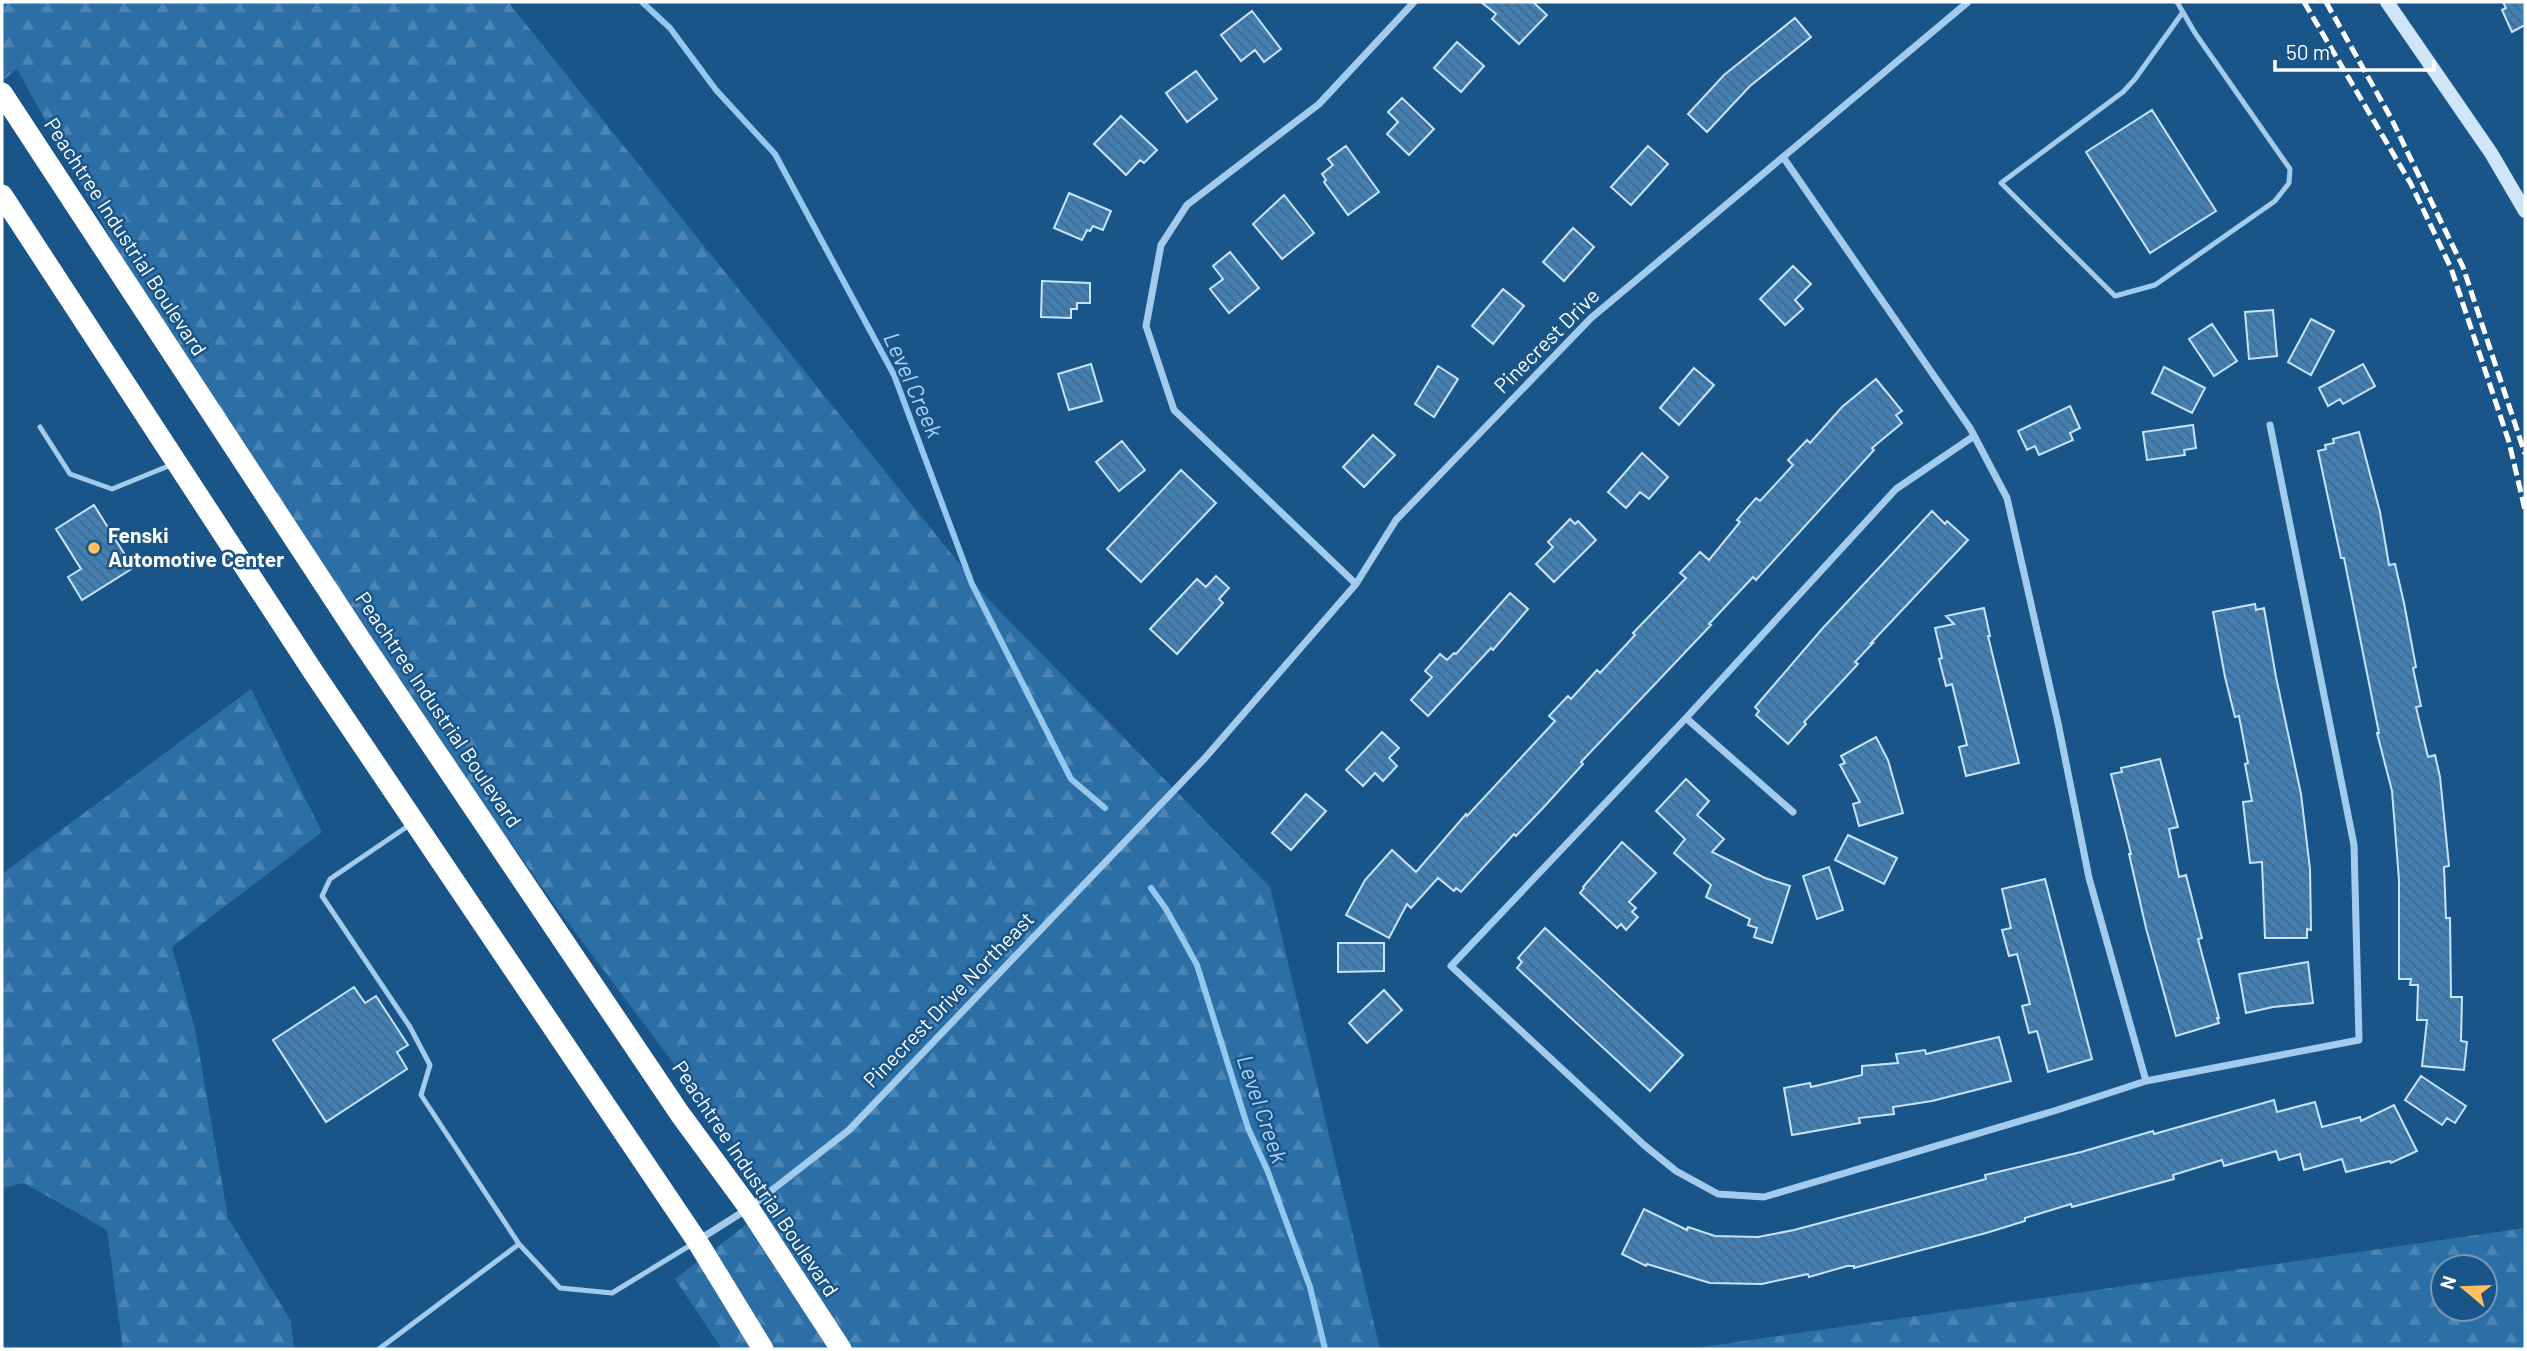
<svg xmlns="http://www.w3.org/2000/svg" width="2527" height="1351" viewBox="0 0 2527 1351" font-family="Barlow,sans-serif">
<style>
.forest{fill:url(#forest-firs);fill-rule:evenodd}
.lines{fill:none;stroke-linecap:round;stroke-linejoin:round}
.stream{stroke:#95c8ef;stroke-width:6}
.building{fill:url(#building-back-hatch);stroke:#c8e3fa;stroke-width:2}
.lane{stroke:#a2cbed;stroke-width:5}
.street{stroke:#a2cbed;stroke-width:7}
.secondary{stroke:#cfe5f9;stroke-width:14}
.highway{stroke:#fff;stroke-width:21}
.rail{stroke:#fff;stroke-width:5;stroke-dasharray:12 5;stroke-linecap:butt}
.poi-dot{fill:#ffc15e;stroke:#195589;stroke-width:2.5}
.labels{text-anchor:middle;stroke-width:5;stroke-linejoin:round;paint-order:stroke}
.street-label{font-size:21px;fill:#fff;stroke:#195589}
.poi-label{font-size:21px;font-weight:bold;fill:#fff;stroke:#195589;text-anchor:start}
.water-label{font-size:23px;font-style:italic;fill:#aed5f4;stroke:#195589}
</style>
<defs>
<pattern id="forest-firs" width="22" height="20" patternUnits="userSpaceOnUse" patternTransform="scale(1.75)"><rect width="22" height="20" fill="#2c6fa7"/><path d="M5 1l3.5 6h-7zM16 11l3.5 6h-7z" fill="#4c85b4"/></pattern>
<pattern id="building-back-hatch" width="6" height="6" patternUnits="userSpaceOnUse" patternTransform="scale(1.75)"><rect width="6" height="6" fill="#427fb2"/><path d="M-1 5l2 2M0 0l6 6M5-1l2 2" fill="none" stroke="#466884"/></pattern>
</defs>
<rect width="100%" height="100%" fill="#195589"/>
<!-- forest -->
<path class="forest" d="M2,2H508L986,597L1270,887L1380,1349H722L675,1279L777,1201L554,904L208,414L17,69L2,81Z
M251,689L322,832L172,947L195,1029L228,1218L291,1321L294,1349H123L107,1230L24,1183L2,1188V874Z
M2525,1228V1349H1689ZM2443,1267H2485V1309H2443Z"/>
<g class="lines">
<!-- stream -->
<path class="stream" d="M642,2L670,28L716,90L775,154L894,375L972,584L1071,779L1105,808
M1151,888L1166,909L1197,965L1248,1128L1268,1172L1310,1287L1325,1349"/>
</g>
<!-- building -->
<path class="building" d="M1481,2H1533L1547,15L1519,44L1492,19L1496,14Z
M2503,2H2525V25L2512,32L2502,10L2506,8Z
M1252,11L1281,49L1264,62L1255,50L1241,61L1221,35Z
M1795,18L1811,37L1750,86L1707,132L1688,114L1724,75Z
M1457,42L1484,66L1461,92L1434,68Z
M1196,71L1217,99L1187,122L1166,93Z
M1402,98L1434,129L1409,155L1387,134L1398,122L1388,112Z
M2152,110L2216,211L2150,253L2086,152Z
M1121,116L1157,150L1144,163L1140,160L1126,175L1094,144Z
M1346,146L1379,192L1348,215L1324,182L1326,180L1322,174L1333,165L1328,159Z
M1648,146L1668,164L1631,205L1611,187Z
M1069,193L1111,211L1103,230L1093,226L1090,231L1087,230L1082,240L1054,228Z
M1284,195L1314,233L1282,259L1253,224Z
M1573,228L1594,247L1564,281L1543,262Z
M1230,252L1259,288L1229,313L1210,289L1223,279L1213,266Z
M1793,266L1811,284L1795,300L1803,309L1785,325L1760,299Z
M1042,281L1090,283V303H1077V309H1071V318L1041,317Z
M1503,289L1524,306L1493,344L1472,326Z
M2273,310L2277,356L2249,359L2245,312Z
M2311,319L2334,331L2311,375L2288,362Z
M2212,324L2237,361L2214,376L2189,339Z
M1091,364L1102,401L1069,410L1058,374Z
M2363,364L2375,386L2343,404L2340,399L2328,406L2319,388Z
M1438,366L1458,379L1434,417L1415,404Z
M2164,367L2205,388L2192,413L2152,393Z
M1694,368L1714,385L1679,425L1660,408Z
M1876,379L1902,411L1896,415L1902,423L1872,448L1874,450L1756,580L1753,577L1709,624L1711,625L1581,762L1583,764L1542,809L1516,836L1514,834L1461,892L1456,888L1454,891L1438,878L1411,908L1407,904L1389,938L1346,915L1365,880L1392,850L1416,872L1466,814L1467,816L1555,721L1549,716L1568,696L1571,699L1597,670L1600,673L1635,635L1633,633L1686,578L1680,573L1700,552L1709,560L1740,522L1737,520L1756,498L1760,501L1793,465L1788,460L1807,440L1810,443L1842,407Z
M2070,406L2080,428L2070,433L2073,440L2039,455L2035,446L2027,450L2018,431Z
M2193,425L2196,448L2184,450L2185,455L2147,460L2143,432Z
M2359,432L2380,512L2389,565L2395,564L2404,603L2416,667L2413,668L2421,706L2416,707L2428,757L2435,755L2440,777L2449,866L2444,867L2446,918H2450L2451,997H2462L2461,1041L2467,1042L2464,1070L2422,1066L2427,1020H2417L2418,985H2410L2411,979H2399V880L2392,791L2377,733H2379L2344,558H2341L2318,451L2326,449L2325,445L2334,443L2333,439Z
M1373,435L1395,455L1364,487L1343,467Z
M1122,441L1145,470L1119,491L1096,462Z
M1642,453L1668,477L1649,499L1640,492L1626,508L1608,492Z
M1181,470L1216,503L1141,582L1107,549Z
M94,505L133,568L82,600L68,577L81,569L56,529Z
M1932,511L1945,524L1947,521L1968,540L1871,643H1873L1855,662L1858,664L1804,722L1806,724L1788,744L1756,715L1759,711L1755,707L1822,629Z
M1570,519L1575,524L1578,521L1596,540L1554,582L1536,564L1553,547L1548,542Z
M1216,576L1229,588L1219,599L1223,603L1177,654L1150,629L1197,579L1206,587Z
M1510,593L1528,609L1493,650L1491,648L1428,716L1411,700L1432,677L1425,671L1440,654L1447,660L1454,653L1456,654Z
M2255,604L2256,610L2264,608L2276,677L2301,794L2310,869L2311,930L2307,929V938H2265L2262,862L2250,863L2243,802L2252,801L2245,764L2248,763L2239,716L2235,717L2225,677L2213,612Z
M1984,608L1990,636H1988L2019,763L1966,776L1959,747L1967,745L1952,684L1946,686L1939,659L1942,658L1935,628L1954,624L1946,616Z
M1382,732L1399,748L1389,758L1397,766L1383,781L1375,773L1363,786L1346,770Z
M1876,737L1888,760L1903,813L1859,826L1853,804L1860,802L1840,765L1845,763L1841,756Z
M2160,759L2178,827L2169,829L2179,877L2186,875L2202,938L2198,939L2219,1018H2217L2219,1023L2176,1036L2146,928L2129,854H2131L2111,774L2122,772L2121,768Z
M1686,779L1709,801L1697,815L1724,839L1712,852L1765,878L1790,886L1772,943L1754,937L1757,928L1748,925L1750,919L1706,897L1711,885L1674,853L1685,839L1656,811Z
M1306,794L1326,811L1291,850L1272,833Z
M1848,835L1897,858L1884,884L1835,860Z
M1622,842L1656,873L1629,902L1636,908L1632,912L1638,917L1626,930L1621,924L1617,928L1580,893L1584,888L1583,887Z
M1829,867L1843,910L1817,919L1803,876Z
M2045,879L2092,1059L2048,1072L2037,1031L2029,1033L2022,1006L2030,1004L2017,954L2009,956L2002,930L2011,928L2002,889Z
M1545,928L1683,1055L1650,1091L1517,968L1522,962L1518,958Z
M1338,943H1384V971L1338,972Z
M2308,962L2313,1003L2273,1007L2246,1013L2239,974Z
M354,987L365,1003L376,996L408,1045L397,1052L407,1069L326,1122L273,1040Z
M1384,990L1402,1010L1367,1043L1349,1023Z
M1999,1037L2011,1081L1932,1101L1893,1107L1894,1114L1859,1118L1860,1123L1792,1135L1784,1088L1810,1083L1811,1087L1862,1075V1066L1898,1063L1896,1054L1925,1050L1926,1054Z
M2421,1076L2466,1106L2455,1123L2447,1118L2442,1125L2405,1100Z
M2274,1100L2277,1112L2315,1102L2322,1127L2360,1117L2361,1121L2394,1105L2417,1151L2391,1163L2390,1161L2346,1172L2342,1159L2304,1170L2300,1154L2279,1160L2276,1151L2224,1166L2222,1160L2173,1175L2174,1179L2072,1207L2071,1204L2025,1218V1221L1986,1233L1854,1268V1266H1847L1809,1277L1808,1274L1762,1284L1710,1283L1647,1264L1646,1266L1622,1254L1644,1209L1687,1230L1688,1227L1715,1236L1758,1237L1794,1230L1986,1179L1985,1175L2081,1152L2153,1131L2154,1134Z"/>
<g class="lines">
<!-- lane -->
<path class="lane" d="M2177,2L2195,33L2290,169L2289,183L2275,201L2155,285L2115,296L2001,183L2123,92L2135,79L2183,12
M40,427L70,474L112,489L171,465
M411,824L330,879L322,896L410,1027L430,1065L421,1095L519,1244L560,1288L612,1293L694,1243
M379,1349L519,1244"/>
<!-- street -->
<path class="street" d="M1783,157L1970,428L2007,498L2058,723L2089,878L2146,1081
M1974,436L1896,489L1686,718L1451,966L1644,1145L1676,1171L1718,1194L1764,1197L2054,1111L2146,1081L2359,1040L2354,845L2270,425
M1356,584L1174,410L1146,326L1161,245L1187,205L1319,104L1414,2
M1686,718L1793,812
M700,1239L749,1208L849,1130L1205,758L1356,584L1396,520L1591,318L1968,2"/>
<!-- secondary -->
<path class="secondary" d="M2387,2L2491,153L2525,211"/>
<!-- highway -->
<path class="highway" d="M2,93L360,639L680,1114L749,1208L841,1349
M2,195L312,670L697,1241L763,1349"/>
<!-- rail -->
<path class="rail" d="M2304,2L2411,184L2451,268L2509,442L2525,510
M2326,2L2391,118L2463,267L2525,454"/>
</g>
<!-- markers -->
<circle class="poi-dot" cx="94" cy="548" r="7"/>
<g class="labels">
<!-- street labels -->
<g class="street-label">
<text transform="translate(125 237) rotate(57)" y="7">Peachtree Industrial Boulevard</text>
<text transform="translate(1547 341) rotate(-45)" y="7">Pinecrest Drive</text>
<text transform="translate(438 710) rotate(56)" y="7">Peachtree Industrial Boulevard</text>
<text transform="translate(949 1000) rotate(-46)" y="7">Pinecrest Drive Northeast</text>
<text transform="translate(755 1179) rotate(56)" y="7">Peachtree Industrial Boulevard</text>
</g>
<!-- poi labels -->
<g class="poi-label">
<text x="108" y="543">Fenski<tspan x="108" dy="24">Automotive Center</tspan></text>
</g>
<!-- water labels -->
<g class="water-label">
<text transform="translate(913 385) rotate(66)" y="8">Level Creek</text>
<text transform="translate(1262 1109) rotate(71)" y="8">Level Creek</text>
</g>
</g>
<!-- border -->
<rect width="2527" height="1351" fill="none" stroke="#ffffff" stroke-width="7"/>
<!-- north arrow -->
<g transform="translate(2464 1288) rotate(289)"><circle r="33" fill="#195589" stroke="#7599b8" stroke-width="2"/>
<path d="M0-5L12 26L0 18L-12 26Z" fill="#ffc15e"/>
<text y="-10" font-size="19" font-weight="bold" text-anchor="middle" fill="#ffffff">N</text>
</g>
<!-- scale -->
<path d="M2275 60v10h159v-10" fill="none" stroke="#ffffff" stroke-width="3.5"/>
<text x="2286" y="60" font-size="21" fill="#ffffff" stroke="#195589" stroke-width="5" paint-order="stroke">50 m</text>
</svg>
